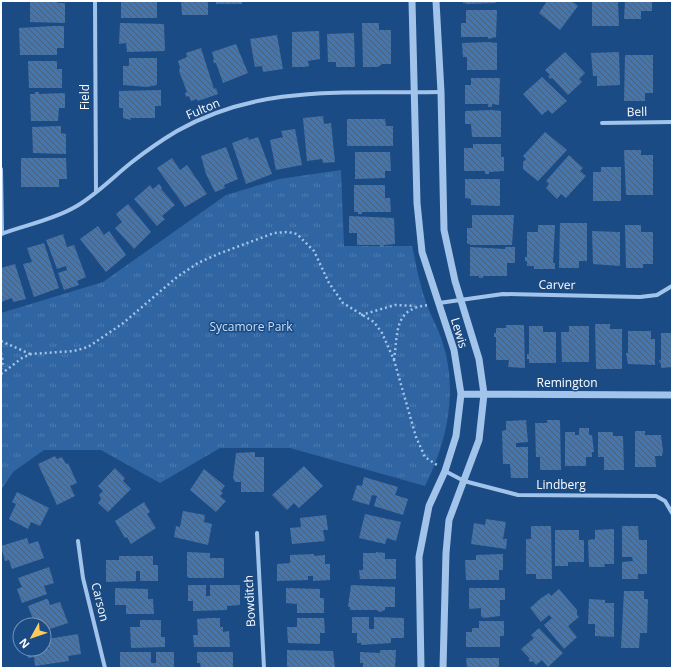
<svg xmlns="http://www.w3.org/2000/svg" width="673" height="669" viewBox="0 0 673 669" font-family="'Open Sans',sans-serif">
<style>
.park{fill:url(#park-tufts)}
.building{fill:url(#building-back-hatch)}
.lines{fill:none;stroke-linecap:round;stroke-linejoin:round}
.path{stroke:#a2c4eb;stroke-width:2.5;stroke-dasharray:2 3;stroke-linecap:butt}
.minor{stroke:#a2c4eb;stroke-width:4}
.tertiary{stroke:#a2c4eb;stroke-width:7}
.labels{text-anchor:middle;stroke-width:3;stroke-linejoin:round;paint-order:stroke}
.street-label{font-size:12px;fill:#fff;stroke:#1b4b84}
.park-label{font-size:12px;fill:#c7def8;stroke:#1b4b84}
</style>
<defs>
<pattern id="park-tufts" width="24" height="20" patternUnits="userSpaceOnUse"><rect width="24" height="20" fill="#2f65a2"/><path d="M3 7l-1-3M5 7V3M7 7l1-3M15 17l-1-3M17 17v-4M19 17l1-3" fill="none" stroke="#4e7cb0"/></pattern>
<pattern id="building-back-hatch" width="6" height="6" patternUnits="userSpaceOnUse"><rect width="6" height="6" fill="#4475ad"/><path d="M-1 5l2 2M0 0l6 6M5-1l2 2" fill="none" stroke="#48607c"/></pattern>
</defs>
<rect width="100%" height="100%" fill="#1b4b84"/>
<!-- park -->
<path class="park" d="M341,170L344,246H412C416,263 419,282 425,299C429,313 437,325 441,338C459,388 448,440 425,486L290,448H220L160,483L101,450H44L13,472L1,490V313L103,282L226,195L279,179Z"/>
<!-- building -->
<path class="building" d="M30,1H58V3H65V23L30,22Z
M121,1H157V18H121Z
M181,1H208V15H182Z
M216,1H242V4H216Z
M463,1H496V3L468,4L463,3Z
M547,1H572L578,6L560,30L539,13Z
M592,1H618L619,26H592Z
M625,1H652V11H641V19H624Z
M466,10H497L496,37L488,39V37H461V23H466Z
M120,23L164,24L165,51L127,52L126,43L119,44Z
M362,23H379V30H391V64H382L378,67H363Z
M53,26H64V48H57V55H20L19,28Z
M319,31L320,59L308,61L309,66L304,67H292V32Z
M354,33L355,67H336V62H328L327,34Z
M277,35L283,69L263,72L262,66L255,67L250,39Z
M488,42L497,43V70H467V57H463L462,43Z
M236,44L248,73L223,83L216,63H214L213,60L214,59L212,52Z
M201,48L214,89L216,88L218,94L198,101L197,99L191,101L189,96L186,97L185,93L187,92L179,71L180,68L178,61L187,57L186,53Z
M565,52L585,73L579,79L582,82L568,95L552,78L550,79L548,76L550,75L545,70Z
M619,52L620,85L597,86V76H593L591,53Z
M625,55H653V93H645V101H624Z
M129,58H157V85L147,87L123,85V66H129Z
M28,61H57V69H62V88H29Z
M542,77L567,101L552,114L548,110L542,115L523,94Z
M471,78H500L499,105L492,104V107H488V104H465V85H471Z
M161,90V106H155V118H130L131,120L123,118V108H119V91Z
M35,92H39V94L65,93V108H59L58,121H31L30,94H35Z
M492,110L501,111V137H472L471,124H465V111Z
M323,116L324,124L331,123L335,162L323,163L322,159L307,161L303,118Z
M347,119H385L386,126H393V146H347Z
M61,126V133L66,134V154L33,153L32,127Z
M295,129L302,165L276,170L270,140L283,137L281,131Z
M545,132L567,150L538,181L523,169V162L526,159L523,156Z
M248,137L249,140L258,137L272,174L246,184L232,143Z
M473,144H501V157H504V171L489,172V174H485V171H464V148H473Z
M226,147L238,179L224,185L225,188L215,192L206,174L201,156Z
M624,150H641V155H653V195H626Z
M355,152H390L391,171H385V178L355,179Z
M569,155L583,168L580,171L586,176L566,198L561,194L557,199L546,188L549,184L546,181Z
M21,158H66L67,179H59V187H21Z
M172,158L180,170L187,165L207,194L185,207L157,168Z
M601,167H621V201H593V172H601Z
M465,179H500V206L471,205V199L465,198Z
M159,184L162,188L161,189L175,205L162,216L165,219L157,226L134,199L150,185L153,189Z
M354,185H385V198H390L391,212H362V214H358V212H354Z
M128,204L151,232L134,249L115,228L122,222L116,214Z
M472,215H514L512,245H471L467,243V228H472Z
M349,216L394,218L395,244L384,245V247H380V245H357V233H349Z
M560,223H587V261H579V268H559Z
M538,225H555L553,263H555V269H534V266H527V261H525V257H527V232H538Z
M625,225H641V232H653V264H643V268H626Z
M98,226L104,235L109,231L126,255L106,272L80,239Z
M592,231L620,232V266L593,264Z
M63,234L67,247L74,245L86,277L77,281L79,285L64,290L58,273L67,270L66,266L57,269L46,240Z
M44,243L59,288L34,297L23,264L32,262L27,248Z
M470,247L505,249V247H515V263H507V276H483V278H479V276H470Z
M15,264L26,299L13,302L12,298L1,302V268Z
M595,324H610V329H622V369H596Z
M506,325H524L525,368L508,367L509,360H496V337H494V333H496V328H506Z
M529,326H543V332H556V363H529V359H527V354H529Z
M569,326H589V362H562L561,332H569Z
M628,331H651V339H655V365L628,364L626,353H628Z
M661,333H672V367L661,368V363H660L659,360H661Z
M526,420L528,442L516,443V447H528V478H511L510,464H503L502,431L506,430V421Z
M547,420H560L561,470H540V457H536L535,423H547Z
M579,428H589V435H592L594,452H592V457H586V466H565V432H575V435H579Z
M635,431H645V435H661L663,451L662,456H655L656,467H635Z
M598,432H613V436H623L624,470H604V457H598Z
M255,452V457H264V492H241V482H235L233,478L236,453Z
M55,456L57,459L62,457L66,464L68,463L77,483L70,486L75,496L57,505L38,464Z
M304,466L323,486L299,508L294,503L287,510L272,495Z
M115,468L125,478L123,481L131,489L108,512L98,503L101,499L99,495L103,491L98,486Z
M204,469L225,486L221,491L223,493L220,496L226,501L216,512L190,490Z
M364,477L398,487L395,495L408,499L403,515L374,506L377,496L372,495L369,505L352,500L357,485L362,486Z
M17,492L49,508L40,526L31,522L28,529L9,519L16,504L12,502Z
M144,502L150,512L147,514L156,528L131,544L127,537L125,538L115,521Z
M183,511L205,515L204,522L212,524L208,545L174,537L176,526L180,527Z
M365,514L401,522L396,541L387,538L385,544L359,538Z
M326,515L328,530H323L325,541L292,544L290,528L301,527L300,518Z
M486,519L506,522L503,539H507L506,549L471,544L474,523L485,525Z
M531,526H551L552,579H536V574H526V539H531Z
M622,526H638L639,540H647V574H638V579H622V562L633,561L632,557H622Z
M614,529V564H604L605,567H589L588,540L595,539V530Z
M555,530H579V540H584V562H568V566H555Z
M27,538L29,544L38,541L44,558L12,569L9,560L5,561L1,546Z
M187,552L210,553V558H224V578H189L187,576Z
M376,552L385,553V559H396V579H360L359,570H363V553H376Z
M314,554V556L325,555V564H330V580L313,581V576H308V580L277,581V564L290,563V555Z
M503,554V570H499V580H466L465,560H476V555Z
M119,556H153V565H158V581H140V571H136V581L106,582V560H119Z
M49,567L54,583L44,586L47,594L22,603L17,589L22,587L18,578Z
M188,585H206V596H210V585H240V605L227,606V610L193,611V601H188Z
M351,585L395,587V607H385V610L380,612L377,610H350V607H348Z
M115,588L148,589V599H153L154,614H126V605H115Z
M286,588L320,589V598H324V613H297V604L286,603Z
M469,588H505V600H500V616L484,618L481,616V608L469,609Z
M559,589L577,610V615L579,617L568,626L577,637L564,649L544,625L552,618L549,615L541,622L530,608L541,598L549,593L551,596Z
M624,591H644V599H648L647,633H640L639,648H621Z
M46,599H48L50,605L60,602L68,623L44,631V625H31L30,623L34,622L28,606Z
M589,599L605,600V603H614V637L595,636V624H588Z
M352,617H369V629H374V617L404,618V638H391V643L361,645V643H357V633H352Z
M210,618H220V627H223V632L229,631L230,647H194L193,635H198L197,619Z
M297,618H324L325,633H320V644L288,643L287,627H297Z
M140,620H161V637H165V647L131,648L130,627H140Z
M479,621H504V636H500V647H466V632H472V628H479Z
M539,628L563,653L548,667L542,660L536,665L533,661L531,662L528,660L530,659L521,649L534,638L531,635Z
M78,634L81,654L68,656L69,661L35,666L34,657L28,658L27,649H49L48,639Z
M287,650L333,651L335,668H287Z
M380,650H396L395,668H363V663H360V652L380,653Z
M120,652H151V663H156V652H174V667L120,668Z
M197,652H233V668H201L200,663H197Z
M466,658H499V668H467Z"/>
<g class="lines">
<!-- path -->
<path class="path" d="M361,315L395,305L415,306
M1,341L30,354
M1,353L3,362L1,369
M394,360C398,331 394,308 429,305
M1,374L22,358L31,354L74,351L88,347L122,324L177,277L198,263L218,254L274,233L288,232L297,234L314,251L329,283L343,303L374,322L382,333L394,360L416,437L425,457L437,465"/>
<!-- minor -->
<path class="minor" d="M95,1L96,192
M602,123L672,122
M1,169L2,234
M1,234C25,225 53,220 75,207C96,195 113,177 132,162C146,151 162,140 177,131C261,83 349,94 441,92
M439,303L503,294L640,297L657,295L672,286
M445,471L464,481L518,495L656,496L665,501L672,513
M257,533L264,668
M78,541L83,578L105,668"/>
<!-- tertiary -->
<path class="tertiary" d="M412,1L417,203L422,252L454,350L461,394L456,436L445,471L429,506L419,557L421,668
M436,1L441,92L444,230L455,281L479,359L484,394L479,440L449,520L446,553L443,668
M461,394L672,395"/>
</g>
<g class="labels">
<!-- street labels -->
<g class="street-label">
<text transform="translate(85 97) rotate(-90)" y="4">Field</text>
<text transform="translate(203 109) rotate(-23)" y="4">Fulton</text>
<text transform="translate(637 112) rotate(-1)" y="4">Bell</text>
<text transform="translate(557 285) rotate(1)" y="4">Carver</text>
<text transform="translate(459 333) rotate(73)" y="4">Lewis</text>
<text x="567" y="387">Remington</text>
<text x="561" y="489">Lindberg</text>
<text transform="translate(250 601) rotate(-93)" y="4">Bowditch</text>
<text transform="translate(100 602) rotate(76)" y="4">Carson</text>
</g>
<!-- park labels -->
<g class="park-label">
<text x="251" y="331">Sycamore Park</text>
</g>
</g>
<!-- border -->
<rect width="673" height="669" fill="none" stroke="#ffffff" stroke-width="4"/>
<!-- north arrow -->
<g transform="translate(32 637) rotate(230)"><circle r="19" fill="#1b4b84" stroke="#7693b5"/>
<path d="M0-3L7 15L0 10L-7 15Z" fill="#fccc5f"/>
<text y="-6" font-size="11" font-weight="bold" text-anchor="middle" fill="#ffffff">N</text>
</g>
</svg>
